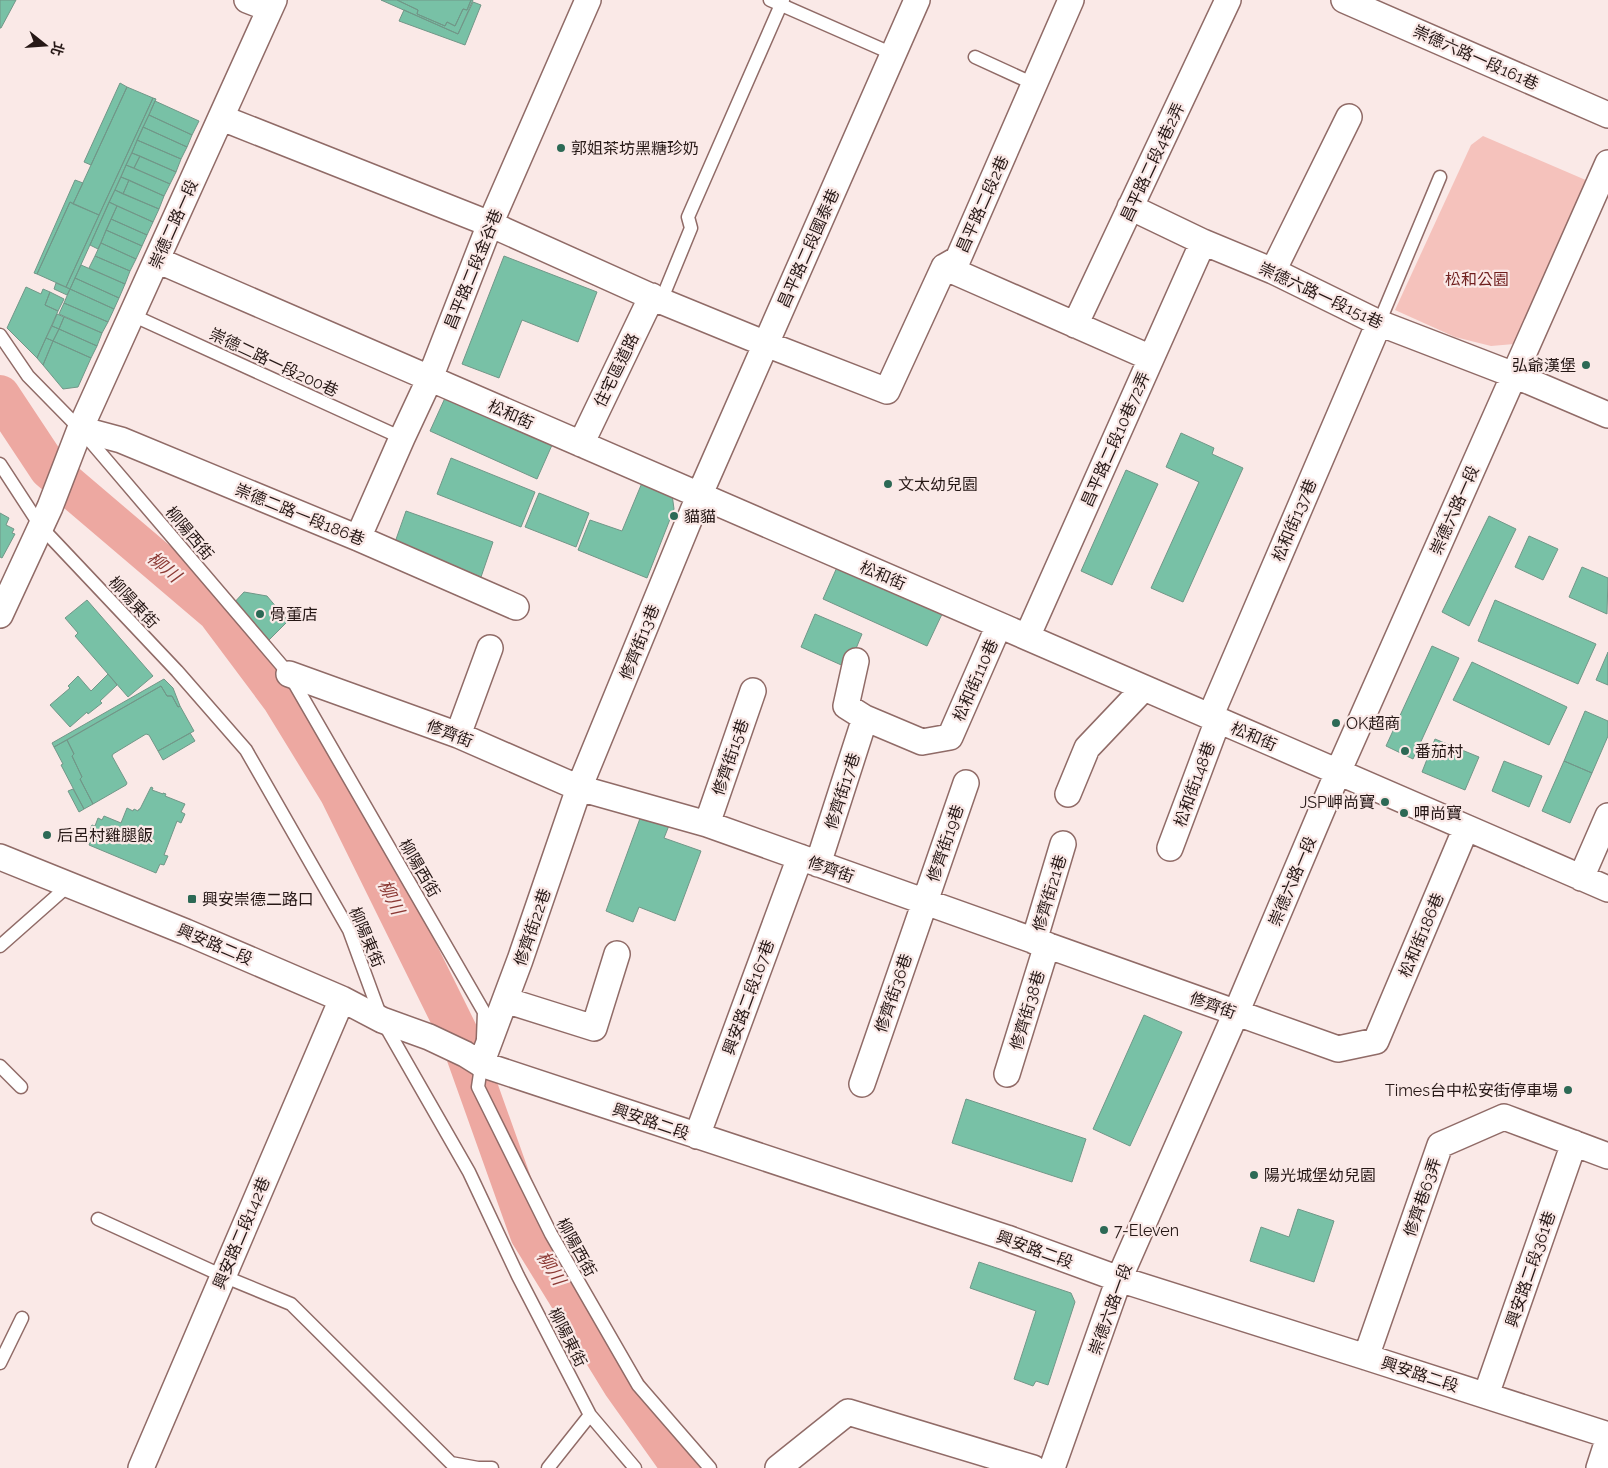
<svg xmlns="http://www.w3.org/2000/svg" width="1608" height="1468" viewBox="0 0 1608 1468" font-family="Raleway,'Noto Sans TC',sans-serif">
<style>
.green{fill:#f5c2bc}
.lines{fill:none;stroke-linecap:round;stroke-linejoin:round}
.river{stroke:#eda8a1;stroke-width:40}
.building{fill:#78c1a6;stroke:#719788}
.service-casing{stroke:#906b67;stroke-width:15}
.minor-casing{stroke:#906b67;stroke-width:28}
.service{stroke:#fff;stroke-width:12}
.minor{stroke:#fff;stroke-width:25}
.poi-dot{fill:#2c6955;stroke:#fae9e7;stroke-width:2}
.labels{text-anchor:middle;stroke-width:4.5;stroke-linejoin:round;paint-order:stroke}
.street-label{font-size:16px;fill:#261816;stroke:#fae9e7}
.poi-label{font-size:16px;fill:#261816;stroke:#fae9e7;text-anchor:start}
.park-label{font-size:16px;fill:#6f1f1e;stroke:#fae9e7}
.water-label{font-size:18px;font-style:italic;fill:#8b3934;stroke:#fae9e7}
</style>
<rect width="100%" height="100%" fill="#fae9e7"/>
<!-- green -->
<path class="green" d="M1483,136L1588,181L1514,344L1491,346L1455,337L1395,310L1471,145Z"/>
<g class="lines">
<!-- river -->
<path class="river" d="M0,395L49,469L217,612L282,699L339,792L459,1035L530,1234L623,1385L682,1468"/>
</g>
<!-- building -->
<path class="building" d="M0,0H16L1,28H0Z
M381,0H397L418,10L417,14L445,26L447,22L455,26L463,9L467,10L471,0H473L458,34Z
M397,0H471L467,10L463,9L455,26L447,22L445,26L417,14L418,10Z
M473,2L481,5L465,45L399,21L404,10L458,34Z
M120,83L127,87L91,165L84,162Z
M127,87L153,98L99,215L73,204Z
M153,98L156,99L70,289L66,287Z
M155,101L199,121L192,135L149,115Z
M149,115L192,135L187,147L143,127Z
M143,127L187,147L181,159L137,140Z
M137,140L181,159L176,172L132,153Z
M132,153L140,156L134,168L126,165Z
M140,156L176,172L170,184L134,168Z
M126,165L170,184L164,196L121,177Z
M121,177L129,180L123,194L115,190Z
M75,180L83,183L73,204L70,202L37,274L34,273Z
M129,180L164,196L159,209L123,194Z
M115,190L159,209L153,222L109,202Z
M70,202L99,215L66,287L37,274Z
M109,202L117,206L98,249L90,245Z
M117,206L153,222L147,235L111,219Z
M111,219L147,235L142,246L106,230Z
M106,230L142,246L136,259L101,243Z
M101,243L136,259L130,271L95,256Z
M95,256L130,271L125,284L89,268Z
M504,256L597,292L578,342L522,320L499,378L462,364Z
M81,265L125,284L119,298L75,278Z
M75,278L119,298L114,309L70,289Z
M56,283L70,289L67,295L54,289Z
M26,287L41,294L43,289L50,292L45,305L58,311L37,358L7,328Z
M70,289L114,309L108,322L64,303Z
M50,292L64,299L58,311L45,305Z
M64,303L108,322L102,333L59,314Z
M57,314L64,317L59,329L52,326Z
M64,317L102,333L97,346L59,329Z
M52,326L59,329L53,341L46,338Z
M59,329L97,346L91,358L53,341Z
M46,338L53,341L43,365L37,358Z
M53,341L91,358L78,387L63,389L43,365Z
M445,398L552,445L537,479L430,431Z
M1181,433L1214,448L1212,454L1243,468L1183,602L1151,588L1199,482L1166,467Z
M451,458L535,492L521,527L437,494Z
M1126,470L1158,484L1112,585L1081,571Z
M644,478L672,494L674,509L647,578L578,550L590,520L622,531Z
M539,493L589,513L576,547L525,527Z
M406,511L493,542L481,577L394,545Z
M0,513L9,518L6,525L14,529L12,533L15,534L2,558L0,557Z
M1489,516L1516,529L1469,626L1442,612Z
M1529,536L1558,549L1543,580L1515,567Z
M838,565L943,612L927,646L823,599Z
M1582,567L1608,578L1607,614L1569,597Z
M244,592L267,596L288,621L267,642L231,606Z
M87,600L153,676L128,697L75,636L78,633L65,618Z
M1495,600L1596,644L1578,684L1478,641Z
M815,614L862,634L848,668L801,647Z
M1432,646L1459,658L1413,759L1386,746Z
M1608,652V685L1596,680Z
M1472,662L1567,707L1549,745L1453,700Z
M108,674L117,685L100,701L102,703L88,714L87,712L70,727L50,705L70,688L68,686L78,676L91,691Z
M164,679L173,688L180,706L178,707L172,696H167L161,686L54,747L52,743Z
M161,686L167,696H172L178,707L180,706L194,731L158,751L149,735L146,734L113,754L112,756L127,783L126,785L93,804L80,779L82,777L72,756L74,754L67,740Z
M1585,711L1608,721V736L1592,773L1564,761Z
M190,733L195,741L163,760L158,751Z
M1435,739L1479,757L1465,790L1422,772Z
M67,740L74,754L72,756L82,777L80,779L93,804L84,809L61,765L63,764L54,747Z
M1504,761L1542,776L1529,807L1492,791Z
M1564,761L1592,773L1570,823L1542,811Z
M151,787L153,788L152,790L163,794V793L166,794L165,796L185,804L181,812L185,814L181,823L177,821L164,855L168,856L164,865L160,864L156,873L89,845L93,836L88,835L92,825L95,826L98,818L102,820L104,816L121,823L127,808L133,811L134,809L138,811L139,809H140Z
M73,789L84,809L79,812L68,791Z
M642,813L670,823L664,838L701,851L675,921L639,907L633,922L606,911Z
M1144,1015L1182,1032L1130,1146L1093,1129Z
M966,1099L1086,1139L1072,1182L952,1143Z
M1298,1209L1334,1221L1314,1282L1250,1261L1261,1227L1289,1237Z
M979,1262L1071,1293L1075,1302L1048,1385L1036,1381L1033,1386L1014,1379L1036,1311L970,1288Z"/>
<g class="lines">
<!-- service casing -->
<g class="service-casing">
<path id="service" d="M770,0L893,54
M975,57L1034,84
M661,301L691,228L688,217L783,0
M132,315L402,438
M1379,323L1440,177
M0,335L28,376L80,429L289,674L484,1012L483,1038
M0,464L41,527L177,671L246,750L349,930L382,1020L469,1172L518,1276L590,1415L635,1468
M0,946L69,885
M482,1060L478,1087L551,1234L638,1385L710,1468
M0,1066L21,1087
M98,1219L223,1276L291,1304L451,1463L478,1468H492
M0,1363L22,1318
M548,1468L590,1415"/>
</g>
<!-- minor casing -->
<g class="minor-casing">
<path id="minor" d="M247,0L270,9
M1344,0L1608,115
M222,118L490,224L661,301L766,344L887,391L944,267L958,259L1071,0
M1130,207L1203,242L1273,271L1379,323L1514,375L1608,415
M157,260L1608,889
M944,267L1151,358
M1273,271L1349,117
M1075,325L1228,0
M80,429L121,440L358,538L516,607
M581,444L652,296
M358,538L402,438L430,378L490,224L588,0
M0,615L50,507L80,429L274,0
M1027,637L1203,242
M856,661L846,706L865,718L922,742L950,737L999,625
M289,674L458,735L579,788L707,824L1338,1049L1376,1041L1466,828
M1210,717L1379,323
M458,735L490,648
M1068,794L1087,748L1144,688
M707,824L753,691
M1170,848L1218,720
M0,857L186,932L342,999L382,1020L429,1037L465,1054L481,1064L1007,1238L1119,1279L1366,1357L1608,1435
M818,864L865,718
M1581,878L1608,816
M1034,941L1063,844
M505,1000L594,1028L617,954
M481,1064L520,960L579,788L699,496L917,0
M1007,1074L1047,945
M862,1084L966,783
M697,1136L800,857
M1366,1357L1440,1145L1504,1117L1608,1156
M1486,1395L1574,1143
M141,1468L342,999
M778,1468L848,1412L1033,1468
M1052,1468L1119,1279L1236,1013L1338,772L1608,163
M1599,1468L1608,1440"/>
</g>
<!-- service -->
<use href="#service" class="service"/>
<!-- minor -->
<use href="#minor" class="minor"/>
</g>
<!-- markers -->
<g class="poi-dot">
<circle cx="561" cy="148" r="5"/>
<circle cx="1586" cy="365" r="5"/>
<circle cx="888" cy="484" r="5"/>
<circle cx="674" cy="516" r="5"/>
<circle cx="260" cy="614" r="5"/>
<circle cx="1336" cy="723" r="5"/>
<circle cx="1405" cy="751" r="5"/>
<circle cx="1385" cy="802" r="5"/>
<circle cx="1404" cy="813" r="5"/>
<circle cx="47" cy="835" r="5"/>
<rect x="187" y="894" width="10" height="10" rx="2.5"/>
<circle cx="1568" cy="1090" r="5"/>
<circle cx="1254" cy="1175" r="5"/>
<circle cx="1104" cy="1230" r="5"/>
</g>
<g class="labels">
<!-- street labels -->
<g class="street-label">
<text transform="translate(1476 57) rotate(24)" y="6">崇德六路一段161巷</text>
<text transform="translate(1152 162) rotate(-65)" y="6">昌平路二段4巷2弄</text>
<text transform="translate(982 204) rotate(-66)" y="6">昌平路二段2巷</text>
<text transform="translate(173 224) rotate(-66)" y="6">崇德二路一段</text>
<text transform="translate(808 248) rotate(-66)" y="6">昌平路二段國泰巷</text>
<text transform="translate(473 269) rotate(-68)" y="6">昌平路二段金谷巷</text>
<text transform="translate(1321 295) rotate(25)" y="6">崇德六路一段151巷</text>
<text transform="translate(274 362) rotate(25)" y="6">崇德二路一段200巷</text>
<text transform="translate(616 370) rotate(-64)" y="6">住宅區道路</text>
<text transform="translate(511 414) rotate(24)" y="6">松和街</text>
<text transform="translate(1115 439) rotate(-66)" y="6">昌平路二段10巷72弄</text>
<text transform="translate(1454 510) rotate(-66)" y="6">崇德六路一段</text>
<text transform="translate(300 514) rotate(22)" y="6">崇德二路一段186巷</text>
<text transform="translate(1294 520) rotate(-67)" y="6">松和街137巷</text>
<text transform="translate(190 533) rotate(50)" y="6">柳陽西街</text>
<text transform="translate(883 575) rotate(23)" y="6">松和街</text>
<text transform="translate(134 602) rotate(47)" y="6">柳陽東街</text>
<text transform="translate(639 642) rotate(-68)" y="6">修齊街13巷</text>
<text transform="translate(975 680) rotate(-66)" y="6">松和街110巷</text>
<text transform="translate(450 733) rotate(21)" y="6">修齊街</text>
<text transform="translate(1254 736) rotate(23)" y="6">松和街</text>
<text transform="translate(730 757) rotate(-71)" y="6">修齊街15巷</text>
<text transform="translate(1194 784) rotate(-70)" y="6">松和街148巷</text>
<text transform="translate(842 791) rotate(-72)" y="6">修齊街17巷</text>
<text transform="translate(945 843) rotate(-71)" y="6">修齊街19巷</text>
<text transform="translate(420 868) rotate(60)" y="6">柳陽西街</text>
<text transform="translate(831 869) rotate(20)" y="6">修齊街</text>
<text transform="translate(1292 881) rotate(-67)" y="6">崇德六路一段</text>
<text transform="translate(1049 893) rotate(-73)" y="6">修齊街21巷</text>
<text transform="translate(532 927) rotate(-71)" y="6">修齊街22巷</text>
<text transform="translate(1421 935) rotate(-67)" y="6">松和街186巷</text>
<text transform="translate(367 937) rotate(67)" y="6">柳陽東街</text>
<text transform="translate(215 944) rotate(23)" y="6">興安路二段</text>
<text transform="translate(893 993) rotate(-71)" y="6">修齊街36巷</text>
<text transform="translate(748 997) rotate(-70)" y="6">興安路二段167巷</text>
<text transform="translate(1213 1005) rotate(20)" y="6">修齊街</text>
<text transform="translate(1027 1010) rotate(-73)" y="6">修齊街38巷</text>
<text transform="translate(651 1121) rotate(19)" y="6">興安路二段</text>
<text transform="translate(1422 1197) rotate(-71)" y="6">修齊巷63弄</text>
<text transform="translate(241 1233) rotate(-67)" y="6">興安路二段142巷</text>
<text transform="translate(577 1247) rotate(61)" y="6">柳陽西街</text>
<text transform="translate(1035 1249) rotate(20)" y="6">興安路二段</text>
<text transform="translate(1530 1269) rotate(-71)" y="6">興安路二段361巷</text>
<text transform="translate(1110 1309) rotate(-70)" y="6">崇德六路一段</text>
<text transform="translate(568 1337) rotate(63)" y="6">柳陽東街</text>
<text transform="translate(1420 1374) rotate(18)" y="6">興安路二段</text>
</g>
<!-- poi labels -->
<g class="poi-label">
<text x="571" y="154">郭姐茶坊黑糖珍奶</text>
<text x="1576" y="371" text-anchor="end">弘爺漢堡</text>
<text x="898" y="490">文太幼兒園</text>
<text x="684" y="522">貓貓</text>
<text x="270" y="620">骨董店</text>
<text x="1346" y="729">OK超商</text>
<text x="1415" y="757">番茄村</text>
<text x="1375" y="808" text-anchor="end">JSP岬尚寶</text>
<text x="1414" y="819">呷尚寶</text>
<text x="57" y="841">后呂村雞腿飯</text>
<text x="202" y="905">興安崇德二路口</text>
<text x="1558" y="1096" text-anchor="end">Times台中松安街停車場</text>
<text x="1264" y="1181">陽光城堡幼兒園</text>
<text x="1114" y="1236">7-Eleven</text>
</g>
<!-- park labels -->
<g class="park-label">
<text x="1477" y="285">松和公園</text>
</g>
<!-- water labels -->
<g class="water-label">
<text transform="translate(164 567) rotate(40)" y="6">柳川</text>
<text transform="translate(391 897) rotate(64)" y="6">柳川</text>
<text transform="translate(551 1268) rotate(58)" y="6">柳川</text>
</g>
</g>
<!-- north arrow -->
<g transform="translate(45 45) rotate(107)" stroke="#fae9e7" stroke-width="4" paint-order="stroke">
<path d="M0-4L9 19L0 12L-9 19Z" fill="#261816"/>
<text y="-8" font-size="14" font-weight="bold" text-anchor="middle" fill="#261816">北</text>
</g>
</svg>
